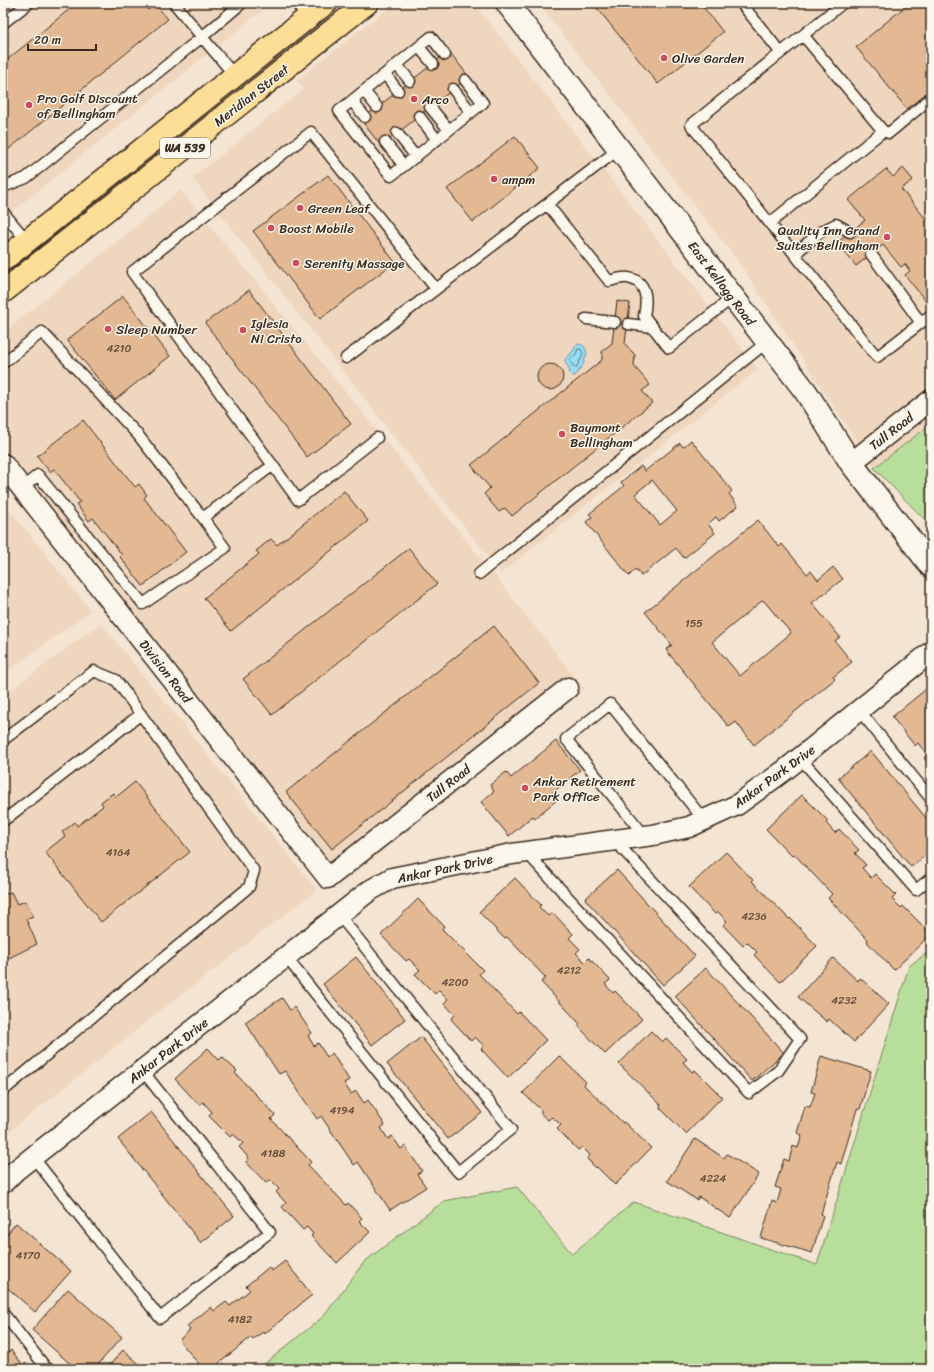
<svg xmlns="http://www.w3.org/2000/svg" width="934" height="1372" viewBox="0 0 934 1372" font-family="Sriracha,sans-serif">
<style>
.built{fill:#efd7bf}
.green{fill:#b7df9b;stroke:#79845c}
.water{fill:#96ddf8;stroke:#7295a1}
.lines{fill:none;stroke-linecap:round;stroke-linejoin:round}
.shore{stroke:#5f7275;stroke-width:1}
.building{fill:#e3b994;stroke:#3b2a1e;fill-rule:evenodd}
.service-casing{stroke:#3b2a1e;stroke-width:13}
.minor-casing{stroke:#3b2a1e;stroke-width:23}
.tertiary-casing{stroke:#3b2a1e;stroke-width:25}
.trunk-casing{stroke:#3b2a1e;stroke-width:25}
.service{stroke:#fbf7ec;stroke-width:10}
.minor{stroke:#fbf7ec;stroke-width:20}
.tertiary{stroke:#fbf7ec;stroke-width:22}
.trunk{stroke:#fdde96;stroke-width:22}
.poi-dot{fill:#d1495b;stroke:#fbf7ec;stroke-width:1.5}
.labels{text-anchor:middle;stroke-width:3;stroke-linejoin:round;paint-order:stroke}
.number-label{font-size:11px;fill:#654e3c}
.shield{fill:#fbf7ec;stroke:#75685c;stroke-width:1}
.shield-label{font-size:12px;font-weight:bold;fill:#3b2a1e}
.poi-label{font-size:13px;fill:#3b2a1e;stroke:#fbf7ec;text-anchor:start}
.street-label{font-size:13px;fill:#3b2a1e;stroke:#fbf7ec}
</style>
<rect width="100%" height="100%" fill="#f4e4d2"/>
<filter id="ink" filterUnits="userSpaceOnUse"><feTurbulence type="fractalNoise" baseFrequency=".025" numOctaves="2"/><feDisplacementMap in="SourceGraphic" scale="8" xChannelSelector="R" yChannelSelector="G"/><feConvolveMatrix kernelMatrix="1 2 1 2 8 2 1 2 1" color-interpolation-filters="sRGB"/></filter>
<g filter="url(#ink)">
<!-- built -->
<path class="built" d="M3,3H271L3,219Z
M394,3H472L478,8L758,369L501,573L192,178L304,89L297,80Z
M539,3H931V424L874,468L742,267Z
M181,190L496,577L584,689L343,883L3,451V333Z
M3,502L91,611L3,674Z
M101,623L317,890L150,1019L3,1137V696Z"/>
<!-- green -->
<path class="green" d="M931,424V526L874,468Z
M931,950V1369H258L324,1316L364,1262L444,1201L517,1187L572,1254L634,1202L817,1265L909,966Z"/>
<!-- water -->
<path class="water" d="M580,344L584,346L587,353L583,365L575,376H572L570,374L569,368L565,362V360L573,351L576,345Z"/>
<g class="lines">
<!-- shore -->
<path class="shore" d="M578,349H581L583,354L577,367L575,368L569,360L576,354Z"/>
</g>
<!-- building -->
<path class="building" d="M77,3H142L148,10L155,4L168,19L3,154V63Z
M593,3H700L723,32L658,84Z
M907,3H931V89L907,109L856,47L907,5Z
M449,51L469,77L381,146L361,120Z
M515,136L540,168L473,222L447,189Z
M903,168L913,180L901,189L926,219L931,215V301L928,304L905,275L910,271L905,264L901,267L883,245L856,266L837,243L865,220L848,200L886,169L893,177Z
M328,175L395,262L320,319L253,231Z
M249,290L351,424L307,457L205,323Z
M123,296L170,356L115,400L67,340Z
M617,301L630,303L625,344L635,355L634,366L650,385L642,391L652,403L512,516L505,508L499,512L484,494L490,488L471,465L602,360V351L612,343Z
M537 377a13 13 0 1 1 26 0a13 13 0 1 1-26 0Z
M83,420L135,487L139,484L147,495L144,498L186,552L143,586L120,557L122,555L93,518L89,521L76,504L80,502L54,469L50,472L37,456Z
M691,440L732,491L729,494L738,506L719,521L716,517L708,524L715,533L684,558L676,548L641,576L636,569L629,576L586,522L592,517L589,514L624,486L621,482L641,466L645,471L680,443L683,447ZM652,480L677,511L660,525L635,494Z
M344,491L368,521L231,631L204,598L259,554L256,551L271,539L277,545Z
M758,520L779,547L782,544L807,574L811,571L818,580L833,567L843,579L812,603L840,637L835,641L852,662L833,677L835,679L754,745L736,722L729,727L666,650L672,645L645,612ZM763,600L791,633L740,676L712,642Z
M409,548L437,584L272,715L243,679Z
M494,626L539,683L332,849L286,792Z
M931,685V767L924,758L927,755L918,743L915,746L892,717Z
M556,741L580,770L552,793L558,799L535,818L533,816L509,836L481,802L494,791L490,785L506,772L511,778Z
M871,751L931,824V851L911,867L838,778Z
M135,782L190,852L101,922L45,852L65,836L62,832L75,822L77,826L103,806L101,802L113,793L116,797Z
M802,795L828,821L826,823L835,833L839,829L859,850L855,853L866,865L862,868L871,878L875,874L896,895L892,899L901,908L903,906L931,934L894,970L867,942L868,940L828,898L832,894L794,854L792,856L766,829Z
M726,852L753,880L752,881L789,919L790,918L817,946L780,982L754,955L757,952L747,942L743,946L723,925L727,921L718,912L715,914L689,887Z
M617,870L695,956L663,985L585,899Z
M515,878L541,905L539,907L548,916L552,912L573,934L569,938L580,949L576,953L585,962L589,958L610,980L605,984L613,993L615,991L642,1019L605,1054L578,1026L580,1024L541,982L546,978L507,937L504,938L479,912Z
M11,892L17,904L26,901L33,916L26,919L37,944L3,961V895Z
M418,899L444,926L442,929L483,970L479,974L517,1014L519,1012L546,1040L508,1078L481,1049L484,1046L475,1037L471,1041L451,1019L455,1015L444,1003L448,999L439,990L435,994L415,974L420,970L409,959L406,961L381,935Z
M356,957L405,1019L372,1045L323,984Z
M833,958L858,981L860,978L889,1004L854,1042L829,1019L827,1022L798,997Z
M706,968L784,1053L752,1081L675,996Z
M282,998L290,1010L294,1007L312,1033L308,1036L314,1046L318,1043L327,1057L332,1053L349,1080L344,1083L351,1094L356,1091L364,1103L368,1100L385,1125L381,1128L388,1139L392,1136L401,1149L405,1146L422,1171L417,1174L426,1187L390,1210L358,1162L354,1165L321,1116L317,1119L285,1071L279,1074L245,1022Z
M651,1031L662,1042L666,1038L687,1059L683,1062L692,1072L695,1070L722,1097L686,1134L659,1107L661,1105L619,1064Z
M421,1037L482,1113L448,1139L387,1064Z
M208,1048L219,1060L222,1057L237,1071L235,1073L275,1115L271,1119L311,1162L308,1165L346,1205L348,1203L362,1218L359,1221L370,1232L337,1263L311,1236L313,1234L307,1227L303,1230L282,1207L286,1203L276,1192L279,1189L270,1180L266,1183L246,1162L249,1158L239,1147L243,1143L233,1134L230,1137L209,1116L212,1112L203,1102L199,1105L175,1079Z
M559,1056L586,1082L584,1085L623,1123L624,1122L651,1148L615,1185L597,1167L596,1168L587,1159L590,1155L582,1147L578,1150L557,1129L561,1125L552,1117L548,1120L540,1113L542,1111L523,1093Z
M821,1056L871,1071L860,1109H857L841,1164L837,1162L821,1214L823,1215L812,1253L761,1238L772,1201L777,1203L781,1189L775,1187L784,1159L789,1161L793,1146L798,1148L802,1135L797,1133L805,1106L810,1107L815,1093L811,1092Z
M151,1112L234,1216L201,1243L118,1139Z
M695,1139L724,1158L727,1154L759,1174L730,1218L699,1197L697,1200L667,1181Z
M16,1223L71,1271L35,1312L3,1284V1239Z
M285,1261L312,1295L264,1334L263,1332L253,1339L251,1337L212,1369H203L179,1340L190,1330L187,1326L211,1307L214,1311L226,1302L230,1306L250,1290L246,1286L269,1267L272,1271Z
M68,1289L122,1337L94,1369H76L32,1330Z
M11,1350L26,1369H3V1357Z
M123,1350L145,1369H106Z"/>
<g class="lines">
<!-- service casing -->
<g class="service-casing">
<path id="service" d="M174,3L202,37L242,3
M296,3L307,17
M741,3L781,53
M843,3L691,125L877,357L931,315
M3,23L29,3
M419,47L433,64
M445,55L431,37L339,111L391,176L483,103L465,80
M397,65L410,81
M385,74L398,91
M453,89L471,112
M364,91L377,107
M352,101L365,117
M430,107L449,130
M419,116L437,140
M883,131L889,133L931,98
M397,133L416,157
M385,142L404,166
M3,187L26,178L202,37L235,76
M547,204L609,281C614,280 622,277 628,278C648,281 647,301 644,316L669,348L733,297
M3,212L27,241
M770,223L883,131L803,35
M795,254L820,232L836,224L850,232
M871,254L921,323
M586,319L615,322
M628,324L653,327
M346,358L619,149
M3,363L42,332L138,435L203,518
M377,438L298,500L132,272L311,132L436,289
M22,488L38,475L143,604L225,548L203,518L273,465
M479,574L767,342
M859,710L931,799
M3,740L94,671L116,680L254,871L249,887L3,1091
M800,758L916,890L931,878
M3,821L141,714
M645,836L566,739L610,704L704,820
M526,852L749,1093L778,1071L800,1039L614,840
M286,957L458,1172L511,1129L339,915
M33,1157L160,1318L270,1232L142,1070
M3,1313L47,1369"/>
</g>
<!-- minor casing -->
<g class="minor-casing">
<path id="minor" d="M851,463L931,400
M3,464L328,878L568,688
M3,1183L15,1171L369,891L392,878L512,854L653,835L689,827L737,805L785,770L931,652"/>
</g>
<!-- tertiary casing -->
<g class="tertiary-casing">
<path id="tertiary" d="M507,3L806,392L851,463L931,566"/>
</g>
<!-- trunk casing -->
<g class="trunk-casing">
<path id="trunk" d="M3,260L326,3
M3,292L367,3"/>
</g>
<!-- service -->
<use href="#service" class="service"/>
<!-- minor -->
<use href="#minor" class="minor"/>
<!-- tertiary -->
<use href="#tertiary" class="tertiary"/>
<!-- trunk -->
<use href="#trunk" class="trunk"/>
</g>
</g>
<!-- markers -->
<g class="poi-dot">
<circle cx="664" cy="58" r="4"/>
<circle cx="414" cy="99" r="4"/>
<circle cx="29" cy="105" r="4"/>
<circle cx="494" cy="179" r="4"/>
<circle cx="300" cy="208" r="4"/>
<circle cx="271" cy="228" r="4"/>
<circle cx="887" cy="237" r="4"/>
<circle cx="296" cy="263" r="4"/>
<circle cx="108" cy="329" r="4"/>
<circle cx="243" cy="330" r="4"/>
<circle cx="562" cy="434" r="4"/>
<circle cx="525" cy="788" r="4"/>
</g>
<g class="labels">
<!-- number labels -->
<g class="number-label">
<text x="119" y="352">4210</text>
<text x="694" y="627">155</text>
<text x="118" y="856">4164</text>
<text x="754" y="920">4236</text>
<text x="569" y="974">4212</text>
<text x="455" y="986">4200</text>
<text x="844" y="1004">4232</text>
<text x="342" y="1114">4194</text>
<text x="273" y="1157">4188</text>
<text x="713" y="1182">4224</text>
<text x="28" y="1259">4170</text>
<text x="240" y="1323">4182</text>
</g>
<!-- shield labels -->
<rect class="shield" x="160" y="138" width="50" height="20" rx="3"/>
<g class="shield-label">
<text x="185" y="152">WA 539</text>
</g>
<!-- poi labels -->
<g class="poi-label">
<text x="672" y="63">Olive Garden</text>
<text x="37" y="103">Pro Golf Discount<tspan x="37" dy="15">of Bellingham</tspan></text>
<text x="422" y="104">Arco</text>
<text x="502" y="184">ampm</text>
<text x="308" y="213">Green Leaf</text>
<text x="279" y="233">Boost Mobile</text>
<text x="879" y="235" text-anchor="end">Quality Inn Grand<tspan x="879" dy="15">Suites Bellingham</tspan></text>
<text x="304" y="268">Serenity Massage</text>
<text x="251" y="328">Iglesia<tspan x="251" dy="15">Ni Cristo</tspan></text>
<text x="116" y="334">Sleep Number</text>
<text x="570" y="432">Baymont<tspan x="570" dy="15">Bellingham</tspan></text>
<text x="533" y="786">Ankar Retirement<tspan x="533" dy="15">Park Office</tspan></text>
</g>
<!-- street labels -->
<g class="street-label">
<text transform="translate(251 95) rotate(-38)" y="5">Meridian Street</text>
<text transform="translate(722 283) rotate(53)" y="5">East Kellogg Road</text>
<text transform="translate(891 431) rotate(-38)" y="5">Tull Road</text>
<text transform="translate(166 671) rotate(52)" y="5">Division Road</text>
<text transform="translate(774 776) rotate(-36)" y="5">Ankar Park Drive</text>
<text transform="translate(448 783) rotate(-38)" y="5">Tull Road</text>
<text transform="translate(445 868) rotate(-12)" y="5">Ankar Park Drive</text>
<text transform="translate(168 1050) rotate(-38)" y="5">Ankar Park Drive</text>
</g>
</g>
<!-- margin -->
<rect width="934" height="1372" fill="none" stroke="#fbf7ec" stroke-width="16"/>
<rect x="8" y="8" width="918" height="1356" fill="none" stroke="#3b2a1e" stroke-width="1.5" filter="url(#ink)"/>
<!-- scale -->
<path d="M28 44v6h68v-6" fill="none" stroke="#3b2a1e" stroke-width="2"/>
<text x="34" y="44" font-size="12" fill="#3b2a1e" stroke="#fbf7ec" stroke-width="3" paint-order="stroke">20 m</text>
</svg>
